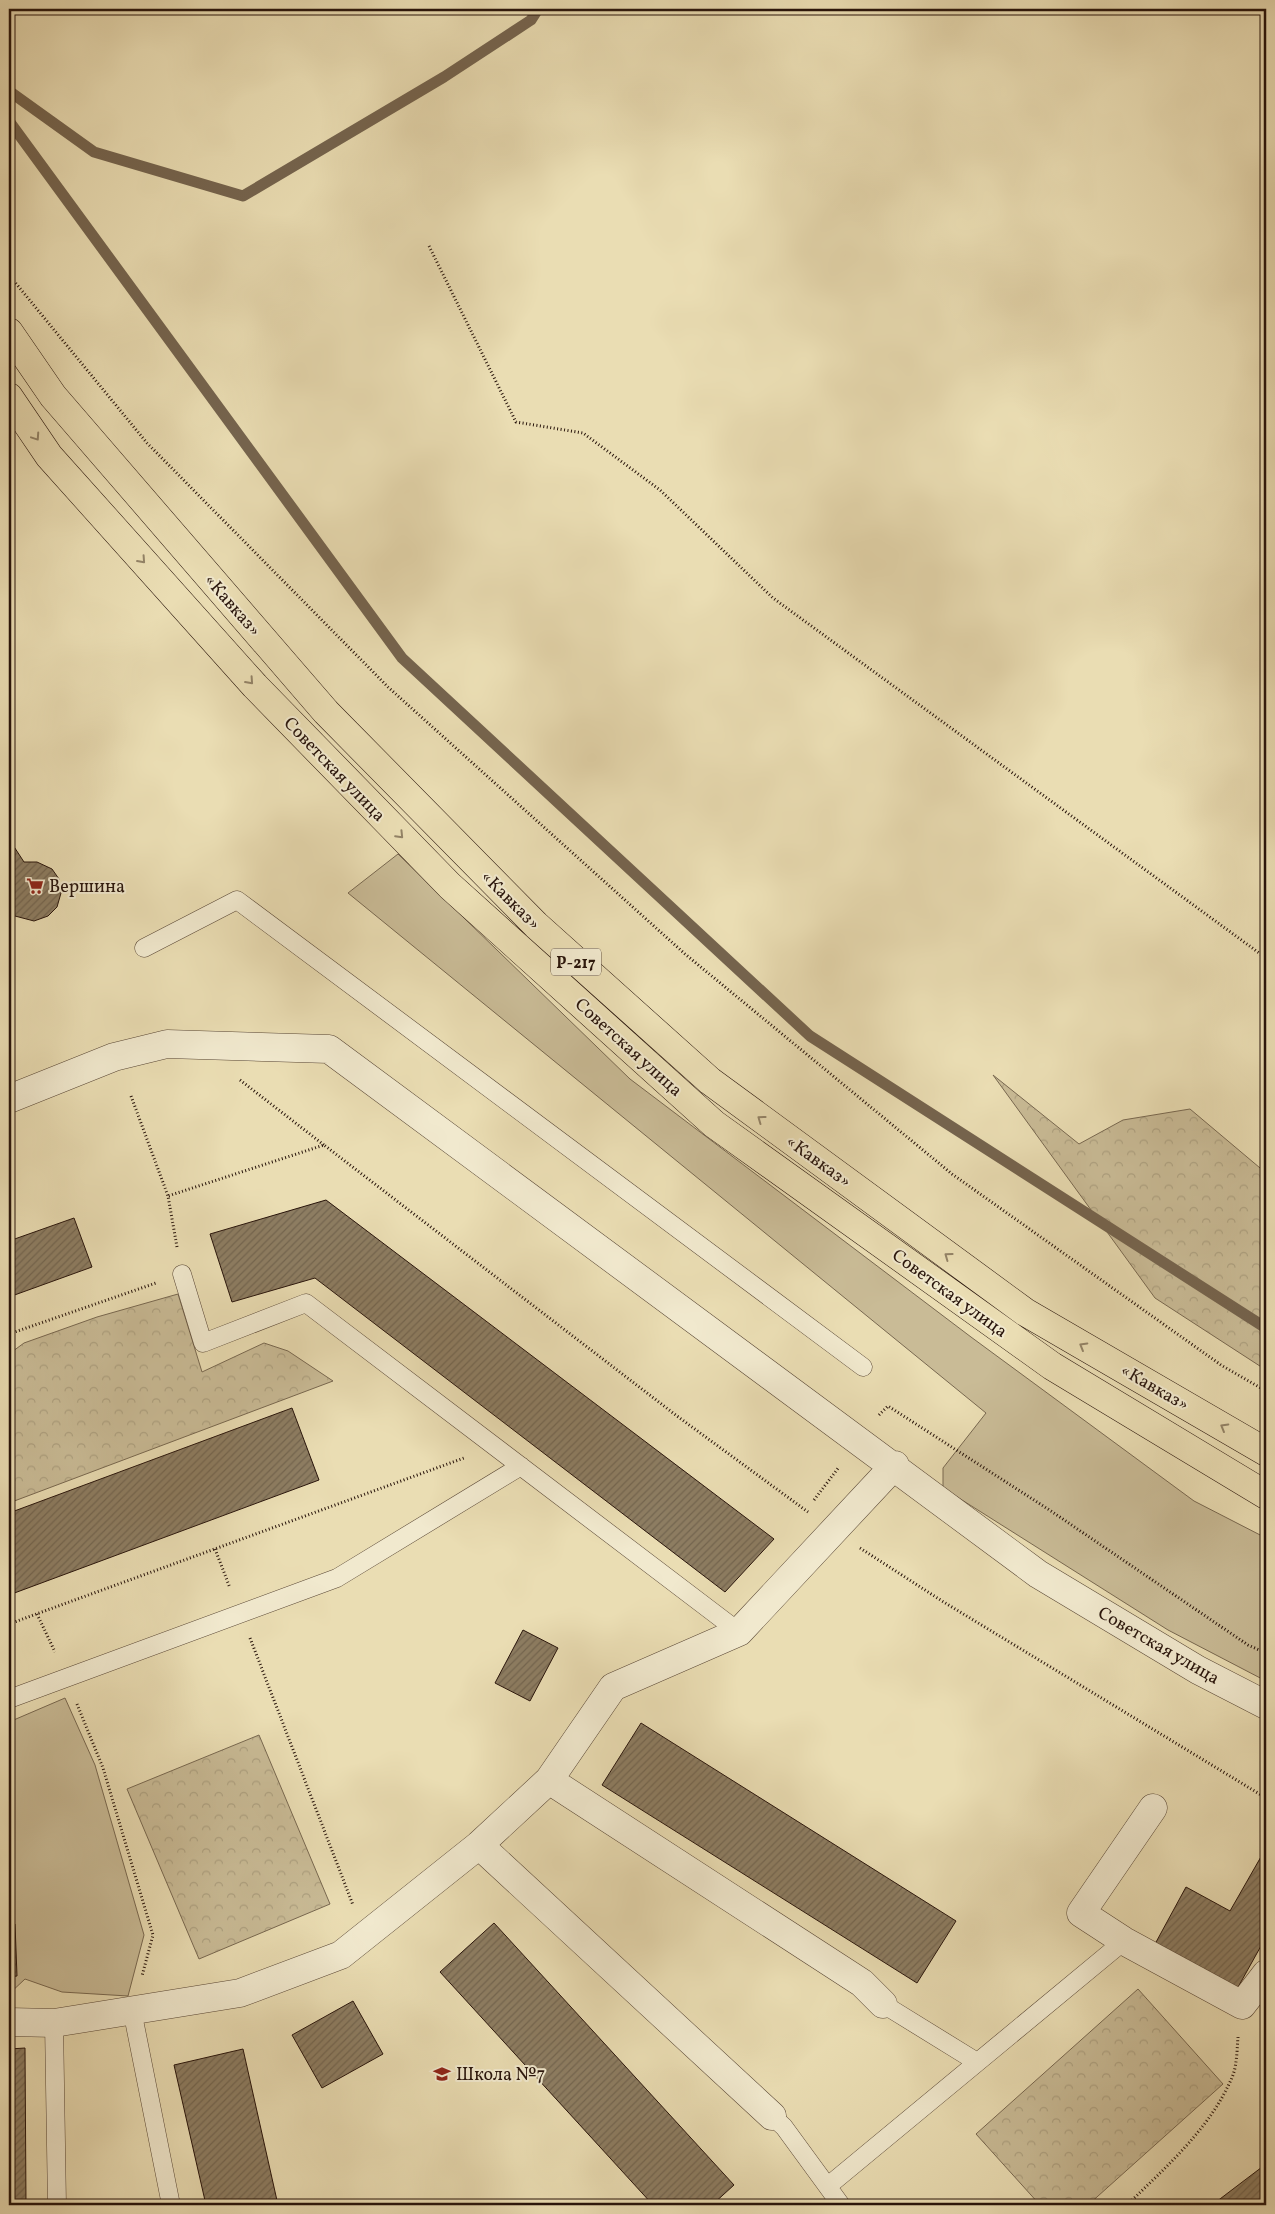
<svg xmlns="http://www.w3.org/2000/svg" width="1275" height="2214" viewBox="0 0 1275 2214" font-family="Vollkorn,serif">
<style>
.grass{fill:#c9bb96;stroke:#786850}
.forest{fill:url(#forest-crowns);stroke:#786850}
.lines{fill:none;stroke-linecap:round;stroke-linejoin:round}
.stream{stroke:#75644e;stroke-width:11}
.building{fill:url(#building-hatch);stroke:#28140b}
.lane-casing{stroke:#584635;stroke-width:19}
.street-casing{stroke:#584635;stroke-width:29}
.highway-casing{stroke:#28140b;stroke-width:29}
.path{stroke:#28140b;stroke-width:3;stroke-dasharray:1 2.5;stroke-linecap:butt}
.lane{stroke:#f1e9ce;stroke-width:18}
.street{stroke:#f1e9ce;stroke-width:28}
.highway{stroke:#eaddb3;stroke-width:28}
.oneway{stroke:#938367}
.labels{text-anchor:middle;stroke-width:4;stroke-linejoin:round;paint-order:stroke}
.shield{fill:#f1e9ce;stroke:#645446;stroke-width:1}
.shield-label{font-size:16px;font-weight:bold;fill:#28140b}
.street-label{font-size:18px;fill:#28140b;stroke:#f1e9ce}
.poi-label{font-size:18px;fill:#28140b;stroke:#f1e9ce;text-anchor:start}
</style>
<defs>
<pattern id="forest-crowns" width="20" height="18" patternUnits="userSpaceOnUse" patternTransform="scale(1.25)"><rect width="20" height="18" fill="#c9bb96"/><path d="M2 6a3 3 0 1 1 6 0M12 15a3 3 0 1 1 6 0" fill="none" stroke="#ada080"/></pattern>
<pattern id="building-hatch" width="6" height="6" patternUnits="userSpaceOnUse" patternTransform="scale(1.25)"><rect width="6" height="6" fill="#8d7d62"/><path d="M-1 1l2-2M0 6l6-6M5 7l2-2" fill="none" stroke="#73654f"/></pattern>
</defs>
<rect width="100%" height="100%" fill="#eaddb3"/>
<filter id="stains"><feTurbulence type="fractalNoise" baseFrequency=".004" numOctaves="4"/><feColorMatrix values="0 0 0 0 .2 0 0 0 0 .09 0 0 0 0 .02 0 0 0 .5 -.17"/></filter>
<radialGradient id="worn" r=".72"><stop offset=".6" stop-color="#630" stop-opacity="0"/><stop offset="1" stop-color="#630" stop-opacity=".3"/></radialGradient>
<!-- grass -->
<path class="grass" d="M398,854L630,1079L971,1337L1194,1501L1266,1538V1681L1168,1630L943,1488V1468L986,1413L348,893Z
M65,1698L95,1765L144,1935L128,1996L62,1992L25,1979L9,1994V1722Z"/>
<!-- forest -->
<path class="forest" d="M993,1075L1079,1144L1123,1120L1190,1109L1266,1173V1370L1155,1298Z
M178,1294L202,1372L264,1343L288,1351L333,1381L9,1503V1354L24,1343L97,1317Z
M259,1735L330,1904L199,1959L127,1789Z
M1138,1989L1223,2084L1088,2205H1040L976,2134Z"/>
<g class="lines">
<!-- stream -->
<path class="stream" d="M9,91L94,152L243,196L444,77L531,20L538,9
M9,121L402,658L810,1036L1266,1328"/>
</g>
<!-- building -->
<path class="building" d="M9,839L24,862H37L52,869L59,879L61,893L57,907L48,916L34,921L15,916L9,918Z
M326,1200L515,1343L774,1539L725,1592L315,1278L232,1302L210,1234Z
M74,1218L92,1267L9,1297V1241Z
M292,1408L319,1480L9,1595V1513Z
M523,1630L558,1648L530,1701L495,1683Z
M641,1723L956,1921L917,1983L602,1785Z
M1266,1848V1937L1237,1989L1155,1944L1186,1887L1230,1911Z
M494,1923L734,2185L712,2205H653L440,1972Z
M9,1924H15L17,1976L9,1977Z
M353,2001L383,2054L322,2088L292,2035Z
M25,2048L26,2205H9V2049Z
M243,2049L278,2205H206L174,2065Z
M1266,2164V2205H1212Z"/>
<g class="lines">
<!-- lane casing -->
<g class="lane-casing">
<path id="lane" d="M144,948L237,900L863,1367
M182,1274L203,1343L306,1303L739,1632
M9,1699L337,1578L521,1466
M883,2004L977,2062
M132,2010L171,2205
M54,2023L57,2205
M772,2116L784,2127L841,2205
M828,2186L1124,1941"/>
</g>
<!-- street casing -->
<g class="street-casing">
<path id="street" d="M9,1099L114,1057L167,1044L329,1049L1038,1574L1198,1670L1266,1705
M549,1780L862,1983L883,2004
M1153,1808L1081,1913L1124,1941L1242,2005L1266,1974
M479,1845L772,2116
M9,2022L54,2023L240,1993L341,1955L479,1845L549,1780L613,1687L739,1632L895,1465"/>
</g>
<!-- highway casing -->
<g class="highway-casing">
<path id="highway" d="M9,332L53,396L326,712L536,925L710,1081L1025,1312L1266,1452
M9,397L49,456L255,686L450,886L714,1124L1052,1366L1266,1495"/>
</g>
<!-- path -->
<path class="path" d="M429,246L516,422L583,433L660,490L773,598L1266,958
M9,275L147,443L388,687L685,954L952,1174L1221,1365L1266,1391
M240,1080L324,1145
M131,1096L168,1196
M177,1247L168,1196L324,1145L677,1416L808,1512
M9,1334L156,1283
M879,1415L888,1406L1051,1511L1248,1645L1266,1653
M814,1500L839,1467
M860,1548L942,1601L1266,1798
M215,1549L230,1588
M37,1614L55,1652
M9,1624L464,1458
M250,1638L353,1905
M77,1704L103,1768L153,1935L142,1976
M1127,2205C1166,2167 1212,2127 1233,2075C1237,2064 1237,2049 1238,2037"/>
<!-- lane -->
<use href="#lane" class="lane"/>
<!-- street -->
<use href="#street" class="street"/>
<!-- highway -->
<use href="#highway" class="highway"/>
</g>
<!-- one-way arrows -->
<defs><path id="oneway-chevron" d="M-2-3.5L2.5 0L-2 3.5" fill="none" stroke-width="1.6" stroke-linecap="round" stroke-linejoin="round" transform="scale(1.25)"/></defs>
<g class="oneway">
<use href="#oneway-chevron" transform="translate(36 437) rotate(56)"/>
<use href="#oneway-chevron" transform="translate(142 560) rotate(48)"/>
<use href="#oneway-chevron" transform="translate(250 681) rotate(48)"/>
<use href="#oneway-chevron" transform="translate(400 835) rotate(46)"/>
<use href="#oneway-chevron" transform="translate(761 1119) rotate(-144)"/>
<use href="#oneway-chevron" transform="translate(948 1256) rotate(-144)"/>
<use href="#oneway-chevron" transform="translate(1083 1346) rotate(-150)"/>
<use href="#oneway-chevron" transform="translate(1224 1427) rotate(-150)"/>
</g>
<!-- icons -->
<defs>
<g id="supermarket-bare" transform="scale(1.35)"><path d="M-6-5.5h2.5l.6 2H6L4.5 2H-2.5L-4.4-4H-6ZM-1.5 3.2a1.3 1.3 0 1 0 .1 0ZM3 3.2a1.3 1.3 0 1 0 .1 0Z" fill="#8f2418" stroke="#f1e9ce" stroke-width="2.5" paint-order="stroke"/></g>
<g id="school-bare" transform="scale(1.35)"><path d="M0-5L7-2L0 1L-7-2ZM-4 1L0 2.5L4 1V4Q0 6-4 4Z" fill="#8f2418" stroke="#f1e9ce" stroke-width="2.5" paint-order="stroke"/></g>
</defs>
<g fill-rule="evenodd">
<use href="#supermarket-bare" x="35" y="886"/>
<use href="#school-bare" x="442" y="2074"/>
</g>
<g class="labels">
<!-- shield labels -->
<rect class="shield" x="551" y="948.5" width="50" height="27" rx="4"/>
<g class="shield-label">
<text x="576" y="968">Р-217</text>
</g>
<!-- street labels -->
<g class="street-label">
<text transform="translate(233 605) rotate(49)" y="6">«Кавказ»</text>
<text transform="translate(335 769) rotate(46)" y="6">Советская улица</text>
<text transform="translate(511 900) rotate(45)" y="6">«Кавказ»</text>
<text transform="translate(629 1047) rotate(42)" y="6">Советская улица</text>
<text transform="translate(819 1161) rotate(36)" y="6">«Кавказ»</text>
<text transform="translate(950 1293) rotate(36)" y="6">Советская улица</text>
<text transform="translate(1155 1387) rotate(30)" y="6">«Кавказ»</text>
<text transform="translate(1159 1645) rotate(30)" y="6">Советская улица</text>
</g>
<!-- poi labels -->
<g class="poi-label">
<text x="49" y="892">Вершина</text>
<text x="456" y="2080">Школа №7</text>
</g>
</g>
<!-- margin -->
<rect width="1275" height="2214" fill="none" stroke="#eaddb3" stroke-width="30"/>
<rect x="10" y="10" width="1255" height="2194" fill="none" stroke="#28140b" stroke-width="2.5"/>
<rect x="15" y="15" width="1245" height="2184" fill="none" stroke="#28140b"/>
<rect width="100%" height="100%" filter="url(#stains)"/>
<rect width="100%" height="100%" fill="url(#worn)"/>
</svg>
